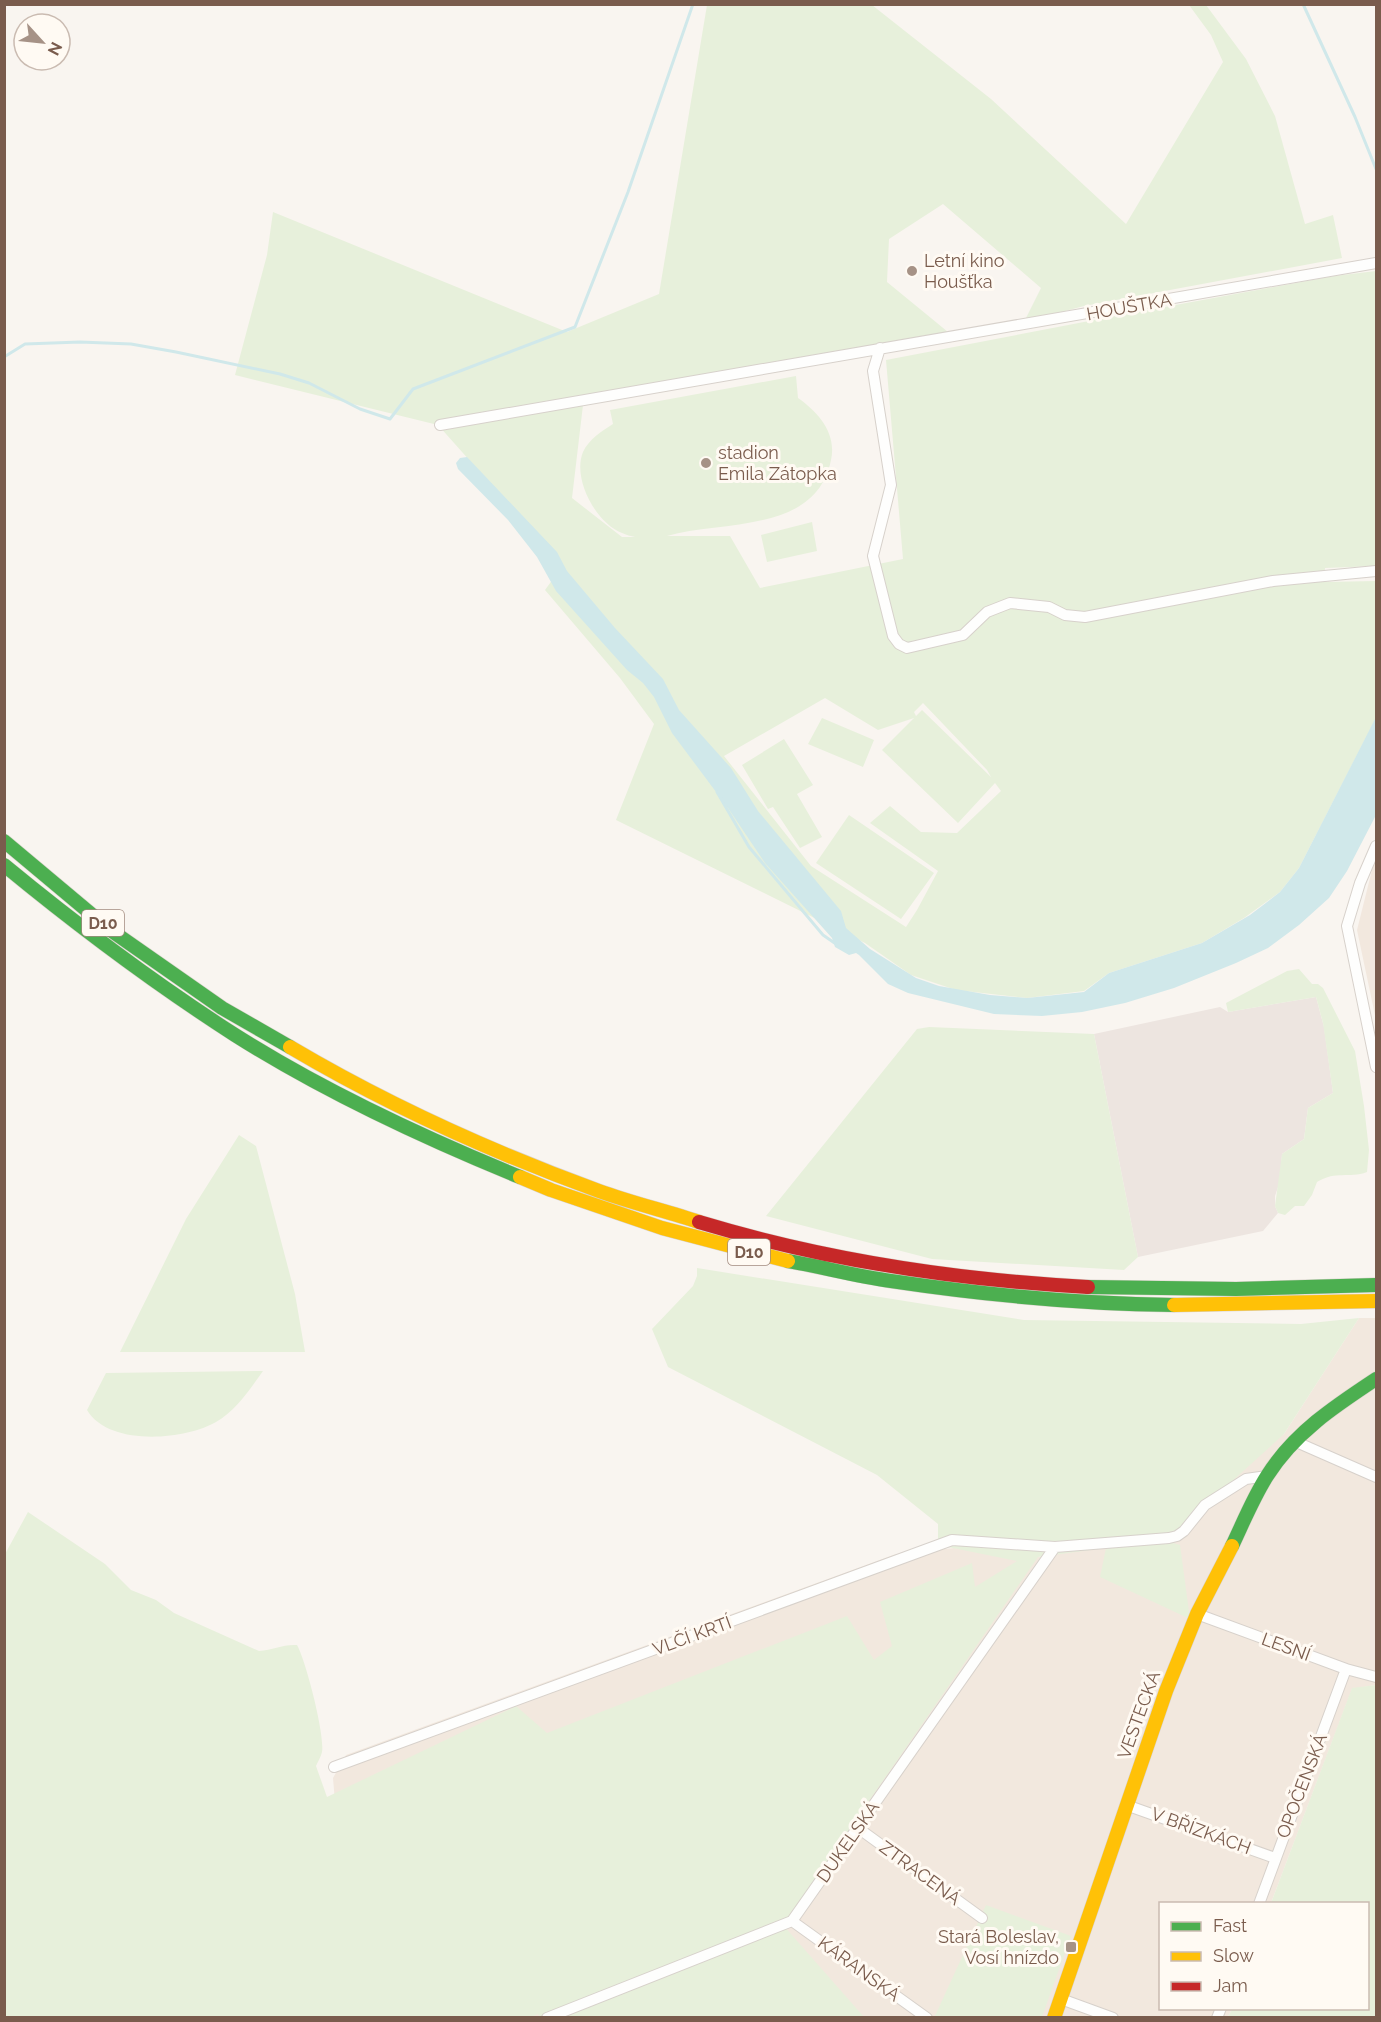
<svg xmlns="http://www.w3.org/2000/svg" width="1381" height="2022" viewBox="0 0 1381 2022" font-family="Raleway,sans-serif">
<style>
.residential{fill:#f2e8de}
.industrial{fill:#ede5e0}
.green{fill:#e7f0db;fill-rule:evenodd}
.water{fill:#d0e8ea}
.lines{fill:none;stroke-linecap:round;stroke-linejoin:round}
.stream{stroke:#d0e8ea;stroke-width:3}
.street-casing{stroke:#d7d1cb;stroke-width:12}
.fast-casing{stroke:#d9d2cb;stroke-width:15}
.slow-casing{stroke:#d9d2cb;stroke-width:15}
.jam-casing{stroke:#d9d2cb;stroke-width:15}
.street{stroke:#fefefd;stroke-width:10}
.fast{stroke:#4caf50;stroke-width:14}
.slow{stroke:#ffc107;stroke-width:14}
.jam{stroke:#c62828;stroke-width:14}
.poi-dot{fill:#a69286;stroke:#fffaf3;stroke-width:2}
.labels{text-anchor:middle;stroke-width:6;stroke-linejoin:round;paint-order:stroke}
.shield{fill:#fffaf3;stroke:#a28b7f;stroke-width:1.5}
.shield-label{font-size:16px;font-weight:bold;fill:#7a5c4d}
.poi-label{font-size:18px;fill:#7a5c4d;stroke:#fffaf3;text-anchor:start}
.street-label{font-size:18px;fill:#7a5c4d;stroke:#fffaf3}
</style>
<rect width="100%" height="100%" fill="#f9f5f0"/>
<!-- residential -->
<path class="residential" d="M1376,860V1020L1357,930L1372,870Z
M1359,1318H1376V1685L1352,1689L1271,1903L1160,1904V2008L1232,2009L1228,2017H395L338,1838L333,1778L346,1755L896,1554L954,1548L1039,1557L1284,1434Z"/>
<!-- industrial -->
<path class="industrial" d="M1316,997L1324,1027L1333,1093L1308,1108L1304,1139L1282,1154L1280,1181L1275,1196V1206L1278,1213L1263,1231L1138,1257L1094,1034L1220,1007L1228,1012Z"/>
<!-- green -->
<path class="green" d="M707,5H872L991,99L1126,224L1223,62L1211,35L1189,5H1206L1246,59L1275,116L1305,224L1333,215L1342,258L1084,306L1024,322L1041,288L943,204L889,239L887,282L948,332L583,405L572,498L622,537H635C631,536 626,535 622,533C596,523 572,479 583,452C589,439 602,431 613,424L610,410L796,376L798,398C818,412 837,433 831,460C816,534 723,520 667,536H730L760,588L903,559L886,360L1110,317L1334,276L1376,271V566L1325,568L1324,582L1376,581V718L1299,868L1280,892L1244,918L1202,943L1109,973L1084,991L1027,998L956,990L911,975L865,943L616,820L654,724L620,678L545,590L563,565L438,425L235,375L267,255L273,212L567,332L659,294ZM825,698L878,730L914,718L882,750L958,823L995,783L1001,791L957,833L921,832L890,806L870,823L938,871L917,910L906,927L811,866L724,756ZM923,703L987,770L991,777L922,710L916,716L914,712Z
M812,522L817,551L767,562L761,535Z
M822,718L874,740L863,767L808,744Z
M784,739L813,785L797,794L822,837L800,848L773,807L768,809L742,765Z
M849,815L934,873L901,919L816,863Z
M1299,969L1312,984H1318L1323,988L1355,1051L1364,1106L1369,1150L1367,1172C1348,1179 1337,1170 1317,1182L1312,1195L1304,1206H1295L1285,1215L1278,1213L1275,1206L1282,1154L1304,1139L1308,1108L1333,1093L1323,1023L1316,997L1228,1012L1226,1003L1287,971Z
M929,1027L1094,1034L1138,1257L1124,1270L932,1259L766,1216L917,1029Z
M239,1135L256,1146L295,1294L305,1352H120L186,1219Z
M697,1268L1024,1320L1301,1324L1359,1318L1284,1434L1175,1533L1152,1537L1180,1545L1190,1619L1100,1577L1106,1548L1038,1557L783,1925L864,2017L540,2018L538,2014L529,2018H5L4,1556L28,1512L105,1564L131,1590L156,1600L174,1613L259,1651C273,1650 283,1644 297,1645C306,1661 325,1735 322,1752C321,1757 318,1761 316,1766L327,1797L516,1706L547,1733L847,1616L874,1660L892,1646L880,1602L972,1563L975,1587L1017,1561L938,1545V1524L877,1475L668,1367L652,1329L693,1286L697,1276Z
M263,1371C250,1389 236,1411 216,1422C185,1440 109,1447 87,1410L106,1373Z
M1376,1685V2017H1228L1232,2009L1368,2008V1904L1271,1903L1352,1688Z
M986,1905L1071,1936L1042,2017L934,2018Z"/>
<!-- water -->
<path class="water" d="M467,457L557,552L567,571L615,628L663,679L679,710L731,768L758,811L841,911L846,928L870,949L916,978L939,986L990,995L1027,998L1084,992L1109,973L1202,943L1250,915L1280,892L1299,868L1376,717V815L1347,871L1329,898L1299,925L1268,948L1236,963L1174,988L1125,1003L1082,1012L1042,1016L994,1014L908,993L888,984L859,955L856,953L849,955L835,947L832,938L765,863L728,808L672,733L654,697L643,683L627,670L556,591L537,557L508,520L458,469L456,463L460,458Z"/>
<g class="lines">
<!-- stream -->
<path class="stream" d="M1303,4L1355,117L1376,169
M4,357L25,344L80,342L131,344L176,352L280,374L309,383L360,409L390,419L413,389L575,327L628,192L693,4
M717,792L749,847L823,935L836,944"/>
<!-- street casing -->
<g class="street-casing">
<path id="street" d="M880,348L873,371L891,485L873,556L893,636L899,644L907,648L963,635L987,612L1010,603L1049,607L1065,615L1085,617L1273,581L1376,571
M440,425L1376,263
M1376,846L1360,883L1347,926L1376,1067
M1294,1441L1376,1477
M1197,1614L1346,1669L1376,1677
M334,1767L952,1540L1055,1547L1169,1538L1177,1536L1184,1531L1205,1505L1246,1479L1267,1476
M1126,1805L1275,1858
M858,1828L982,1918
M1259,1904L1346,1669
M792,1921L927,2018
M1061,1999L1113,2018
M547,2018L792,1921L1055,1547
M1217,2018L1221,2008"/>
</g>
<!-- fast casing -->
<g class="fast-casing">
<path id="fast" d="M4,841L109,929L222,1008L290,1047
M4,865C78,926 154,983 235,1035C325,1092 422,1137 520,1177
M788,1261C822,1267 856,1276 891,1281C985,1295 1079,1304 1174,1305
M1088,1287L1236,1289L1376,1285
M1232,1546C1243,1523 1253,1498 1267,1476C1294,1433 1335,1406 1376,1379"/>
</g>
<!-- slow casing -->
<g class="slow-casing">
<path id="slow" d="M290,1047C388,1105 492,1152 599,1191C632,1203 666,1211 699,1222
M520,1177L551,1190L662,1228L788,1261
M1174,1305L1376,1301
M1054,2018L1166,1691L1197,1614L1232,1546"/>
</g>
<!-- jam casing -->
<g class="jam-casing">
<path id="jam" d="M699,1222C825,1260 957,1280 1088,1287"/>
</g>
<!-- street -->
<use href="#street" class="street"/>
<!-- fast -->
<use href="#fast" class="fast"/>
<!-- slow -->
<use href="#slow" class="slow"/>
<!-- jam -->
<use href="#jam" class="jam"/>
</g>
<!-- markers -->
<g class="poi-dot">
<circle cx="912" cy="271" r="6"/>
<circle cx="706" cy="463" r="6"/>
<rect x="1065" y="1941" width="12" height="12" rx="3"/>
</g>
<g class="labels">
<!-- shield labels -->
<g class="shield">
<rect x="82" y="910" width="42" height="26" rx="4.5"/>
<rect x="728" y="1239" width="42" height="26" rx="4.5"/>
</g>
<g class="shield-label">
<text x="103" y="929">D10</text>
<text x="749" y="1258">D10</text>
</g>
<!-- poi labels -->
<g class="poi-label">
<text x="924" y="267">Letní kino<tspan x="924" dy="21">Houšťka</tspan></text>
<text x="718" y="459">stadion<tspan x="718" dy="21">Emila Zátopka</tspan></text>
<text x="1059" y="1943" text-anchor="end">Stará Boleslav,<tspan x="1059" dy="21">Vosí hnízdo</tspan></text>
</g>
<!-- street labels -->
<g class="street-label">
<text transform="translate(1129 307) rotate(-10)" y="6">HOUŠTKA</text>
<text transform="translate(692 1636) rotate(-20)" y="6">VLČÍ KRTÍ</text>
<text transform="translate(1286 1647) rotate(20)" y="6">LESNÍ</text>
<text transform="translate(1139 1715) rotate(-70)" y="6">VESTECKÁ</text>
<text transform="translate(1302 1786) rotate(-69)" y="6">OPOČENSKÁ</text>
<text transform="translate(1201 1831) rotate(20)" y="6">V BŘÍZKÁCH</text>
<text transform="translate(848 1842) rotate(-55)" y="6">DUKELSKÁ</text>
<text transform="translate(920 1873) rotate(36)" y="6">ZTRACENÁ</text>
<text transform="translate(859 1969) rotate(36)" y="6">KÁRANSKÁ</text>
</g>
</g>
<!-- border -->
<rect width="1381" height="2022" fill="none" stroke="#7a5c4d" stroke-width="12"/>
<!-- legend -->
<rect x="1159" y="1902" width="210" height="108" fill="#fffaf3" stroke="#cabbb1" stroke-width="1.5"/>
<rect x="1171" y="1922" width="30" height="9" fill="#4caf50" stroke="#cabbb1" stroke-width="1.5"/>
<text x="1213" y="1932" font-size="18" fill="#7a5c4d">Fast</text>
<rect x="1171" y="1952" width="30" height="9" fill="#ffc107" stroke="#cabbb1" stroke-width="1.5"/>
<text x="1213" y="1962" font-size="18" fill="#7a5c4d">Slow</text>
<rect x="1171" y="1982" width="30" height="9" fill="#c62828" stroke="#cabbb1" stroke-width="1.5"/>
<text x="1213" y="1992" font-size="18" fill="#7a5c4d">Jam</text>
<!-- north arrow -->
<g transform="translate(42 42) rotate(117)"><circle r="28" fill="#fffaf3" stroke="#cabbb1" stroke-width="1.5"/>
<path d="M0-4.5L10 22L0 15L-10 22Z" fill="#a69286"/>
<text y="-9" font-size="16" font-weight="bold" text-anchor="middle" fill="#7a5c4d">N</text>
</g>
</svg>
